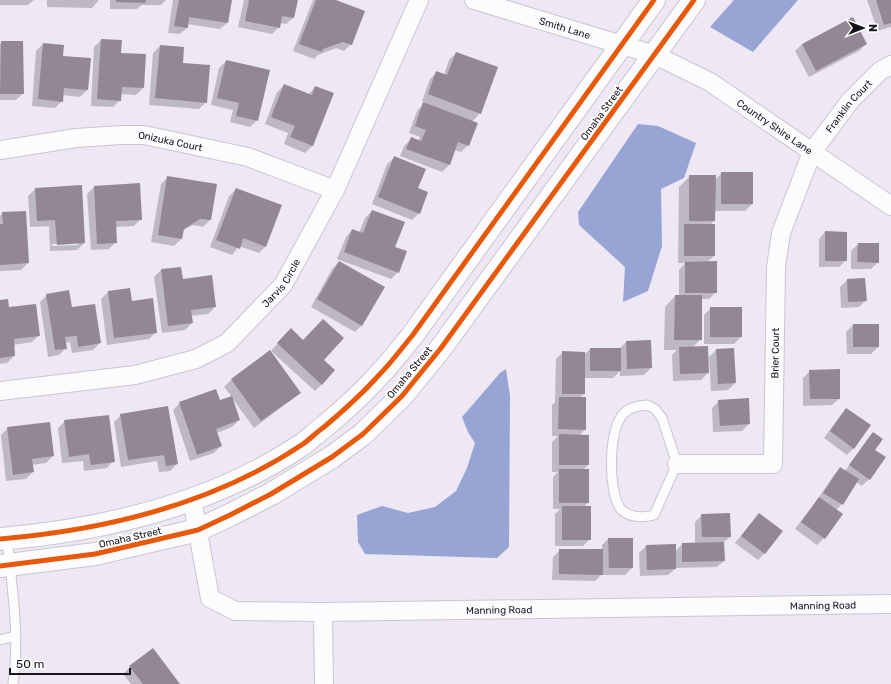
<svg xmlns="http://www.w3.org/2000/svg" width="891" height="684" viewBox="0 0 891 684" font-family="Rubik,sans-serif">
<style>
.water{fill:#97a4d4}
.shadow{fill:#0003;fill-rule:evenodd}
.building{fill:#938795}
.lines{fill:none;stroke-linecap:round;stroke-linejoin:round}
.lane-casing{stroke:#cbc5cf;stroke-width:11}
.street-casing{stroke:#cbc5cf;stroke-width:20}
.secondary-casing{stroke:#cbc5cf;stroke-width:24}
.lane{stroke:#fcfbfd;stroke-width:9}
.street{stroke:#fcfbfd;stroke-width:18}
.secondary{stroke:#fcfbfd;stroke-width:22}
.cycleway-casing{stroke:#fff;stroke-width:8}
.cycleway{stroke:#e8590c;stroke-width:5}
.labels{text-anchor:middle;stroke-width:4;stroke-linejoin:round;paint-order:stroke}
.street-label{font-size:10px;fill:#17131b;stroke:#fff}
</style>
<rect width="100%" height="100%" fill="#eee7f4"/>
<!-- water -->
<path class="water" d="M734,0H798L753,52L710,27Z
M638,124L658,126L696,143L684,178L661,189L662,246L648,291L623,302L625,267L579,225L578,212Z
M506,369L510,396L509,547L497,558L365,554L358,542L357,515L382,506L408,513L435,507L456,491L467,468L475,443L468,432L462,417L500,373Z"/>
<!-- shadow -->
<path class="shadow" d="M0,0H34L28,5H0Z
M47,0H99L92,8L47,7Z
M110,0H166L161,5H142L137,9H110Z
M173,0H231L227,23L220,29L187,24V28L180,34L168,33Z
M244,0H297L293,18L286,24L280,23L279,27L272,34L238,27Z
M313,0H333L351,44L344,51L336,48L318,55L314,59L293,51Z
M867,0H891V27L878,31Z
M101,40L120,54L145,55L143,88L136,95L120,94V100L113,107L91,106L94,47Z
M2,42L23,93L16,100H0V44Z
M43,44L62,57L87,90L80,97L63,95L62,101L55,108L32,106L36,51Z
M802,44H866L859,51L809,77L795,51Z
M160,46L206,102L199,109L149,105L153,53Z
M456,53L480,113L472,122L468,145L461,152L454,150L449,165L442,172L400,156L404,146L411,139L418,141L420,137L409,133L417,111L425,102L422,101L430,79L437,72L444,75L449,60Z
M226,61L257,120L250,127L230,122L233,110L211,105L219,68Z
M284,85L309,94L315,87L333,94L312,146L305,153L284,144L288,133L265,124L277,92Z
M394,158L417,189L419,213L412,220L372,204L387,164Z
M722,173L752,204L745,211H714V221L710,225L714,256L707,262L716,292L709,299H701V339L693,347L708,373L701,380L673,381L672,355L677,350H664L665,307L675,296H679V270L685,263H678L679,187L690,176L715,180Z
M168,177L210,220L203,227L193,225L182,231L181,239L174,246L151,242L161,184Z
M94,187L141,219L134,226L116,227V242L109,249L91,250L87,194Z
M35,189L84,243L77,250L50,251L49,226L30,227L28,196ZM78,243V245L52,246V244Z
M236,189L266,246L259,253L239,246L232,255L210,247L229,196Z
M372,211L394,247L398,272L391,279L337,259L346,237L352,230L359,233L365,218Z
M2,213L28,263L21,270L0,271V216Z
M825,232L846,260L839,267H819V239Z
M858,244L878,262L871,269H851V251Z
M339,262L362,325L355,332L311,307L332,269Z
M181,268L182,280L215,307L208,314L191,316L192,323L185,330L162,333L154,277L161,270Z
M847,280L866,300L859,307L841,308L840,287Z
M129,289L131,302L156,332L149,339L107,345L101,299L108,292Z
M47,295L71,309L100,343L93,350L72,353L70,342L65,343L66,348L59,355L48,357L40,302Z
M0,301L39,335L32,342L13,345L14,356L7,363L0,364Z
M711,308L741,337L734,344H704V315Z
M853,325L878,347L871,354H847L846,332Z
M284,336L323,360L322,384L315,391L271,351Z
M626,342L651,368L644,375L620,376V371L613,378H584V394L579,398L585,429L579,436L588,465L583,470L588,502L584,507L590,539L583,546H555V514L560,509H553V477L558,472H552V442L558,436H552V405L555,402L556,359L563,352L584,355L590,349H619Z
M716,350L735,383L728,390L711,391L709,357Z
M270,352L299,392L292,399L254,428L232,398L239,420L232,427L217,433L221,446L214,453L190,461L173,410L180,403L219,401L232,397L224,387L231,380Z
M810,371L839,399L832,405L803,406V378Z
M748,400L749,424L742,431L713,432L712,408L719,401Z
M846,409L854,448L847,455L824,438L840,416Z
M121,415L177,464L170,471L159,472L157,461L121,467L114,422Z
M65,421L113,461L107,468L84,471L83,461L62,463L58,428Z
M8,428L53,456L46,463L32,465L33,472L26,479L6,481L1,435Z
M873,433L874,450L884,458L869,479L862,486L856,482L842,504L836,510L824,538L817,545L795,529L817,500L834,475L840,468L845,471L867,440Z
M759,514L765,553L758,560L735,543Z
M702,515L730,537L723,543L724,561L717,567L676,568L668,575L640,576L639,553L646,546L675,552L682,544H695V522Z
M609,538L632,568L625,575H601L595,581L552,580L553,557L560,550H602V545Z
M130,667L179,684H131L123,674Z"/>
<!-- building -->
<path class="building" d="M116,0H146L145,3L116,2Z
M179,0H232L228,23L189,17L188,28L174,26Z
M249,0H298L294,18L282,16L280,28L245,21Z
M316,0H336L365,11L352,45L343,42L323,49L322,52L299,44Z
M876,0H891V23L884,25Z
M853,17L867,44L816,71L802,44Z
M101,39L122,40L121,53L146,54L144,88L122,87L121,101L97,99Z
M1,41H23L24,94H0Z
M43,43L64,45L63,56L91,58L88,90L64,88L63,102L38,99Z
M160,45L184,47L183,63L210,65L207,103L155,98Z
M456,52L498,67L481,114L428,94L436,71L447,75Z
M226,60L270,70L258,121L236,116L239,103L217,98Z
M284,84L312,95L315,86L334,93L313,146L290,137L295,126L271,117Z
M423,102L478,123L469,146L458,142L450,165L406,149L411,137L421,141L426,130L415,126Z
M394,156L426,169L418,188L428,192L420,214L378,197Z
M721,172H753V204H721Z
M689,175H716L715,221H689Z
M167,176L217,184L211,220L200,219L184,229L182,239L158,235Z
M140,183L142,220L116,221L117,243L97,244L94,186Z
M82,185L85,243L57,245L55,220L37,221L35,188Z
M236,188L282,205L266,247L243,238L240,249L216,240Z
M372,210L405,222L395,247L407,251L399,273L344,252L352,229L363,233Z
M26,211L29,263L0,265V224H3L2,212Z
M684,224H715V256H684Z
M825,231L847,232V261H825Z
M858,243H879V263L857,262Z
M339,261L385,287L362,326L317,299Z
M717,261V293H685V262Z
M181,267L183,279L212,275L216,307L191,310L193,323L168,326L161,269Z
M865,278L867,301L848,302L847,279Z
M130,288L132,301L153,298L157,333L114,338L108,291Z
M69,290L72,307L95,304L101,343L78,347L77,336L65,337L67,349L55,350L46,294Z
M675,295H702V340H674Z
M8,299L9,307L36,304L40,336L14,339L15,356L0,358V300Z
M710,307H742V337H710Z
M323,319L344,338L324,360L335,370L322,385L277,343L291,328L303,340Z
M853,324H879V347H853Z
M651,340L652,368L627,369L626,341Z
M708,346L709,373L680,374L679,347Z
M590,348H621V371H590Z
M734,348L736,383L718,384L716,349Z
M270,350L301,393L261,421L231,379Z
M562,351L585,352V394H562Z
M840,369V399H810L809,370Z
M216,389L220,400L232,396L240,420L216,429L222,446L197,455L179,402Z
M559,397H586V430L558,429Z
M749,398L750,424L720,426L718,400Z
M168,406L178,464L166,466L164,455L128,460L120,414Z
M846,408L871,425L854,449L830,431Z
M109,415L115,462L91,465L89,454L69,457L64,420Z
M50,422L54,456L32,459L34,472L13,475L7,427Z
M873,432L883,439L875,450L886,457L870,480L849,465Z
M559,434L589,435V465H559Z
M840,467L859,479L843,505L823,493Z
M559,469H589V503H559Z
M819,497L843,514L825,539L801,522Z
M562,506H591V540H562Z
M730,513L731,537H702L701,514Z
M759,513L783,531L765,554L741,536Z
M608,538H633V568H609Z
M724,542L725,561L682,562V543Z
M676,544V569L647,570L646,545Z
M559,549H603V575L559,574Z
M153,648L180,684H143L129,666Z"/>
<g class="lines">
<!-- lane casing -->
<g class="lane-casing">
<path id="lane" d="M647,405L655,409L662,418L677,464L654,515C643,518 627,518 620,508C608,491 608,428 624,413C630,407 639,406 647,405Z
M7,539C12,587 20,636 13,684
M0,640L16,636"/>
</g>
<!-- street casing -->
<g class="street-casing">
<g id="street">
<path id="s1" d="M474,0L655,55L710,82L891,206"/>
<path id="s2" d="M0,150L76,138L121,135H144L248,157L335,190"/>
<path id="s3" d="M0,391L135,375L196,359L227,343L283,285L335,190L419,0"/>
<path id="s4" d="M677,464H773L776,267L781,233L812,152L850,101L880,71L891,65"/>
<path id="s5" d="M192,500L210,598L235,611L323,612L891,604"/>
<path d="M323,612L324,684"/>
</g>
</g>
<!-- secondary casing -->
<g class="secondary-casing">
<path id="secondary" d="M0,539C106,530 214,504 303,444C310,439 317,432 324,427C343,411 362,394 379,375C391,363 401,349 412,336L654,0
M0,566L95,554L198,530L230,515L271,494L332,457L363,434L402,396L441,348L694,0"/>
</g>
<!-- lane -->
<use href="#lane" class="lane"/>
<!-- street -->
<use href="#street" class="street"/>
<!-- secondary -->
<use href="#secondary" class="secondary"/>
<!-- cycleway casing -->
<g class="cycleway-casing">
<path id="cycleway" d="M0,539C106,530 214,504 303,444C310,439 317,432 324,427C343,411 362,394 379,375C391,363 401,349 412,336L654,0
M0,566L95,554L198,530L230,515L271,494L332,457L363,434L402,396L441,348L694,0"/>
</g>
<!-- cycleway -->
<use href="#cycleway" class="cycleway"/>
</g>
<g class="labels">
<!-- street labels -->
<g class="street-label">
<text dy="4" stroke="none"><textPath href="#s1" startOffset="95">Smith Lane</textPath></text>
<text dy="4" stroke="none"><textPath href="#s4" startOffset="473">Franklin Court</textPath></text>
<text transform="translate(601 113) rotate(-54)" y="4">Omaha Street</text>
<text dy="4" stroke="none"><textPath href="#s1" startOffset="329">Country Shire Lane</textPath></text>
<text dy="4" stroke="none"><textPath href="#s2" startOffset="172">Onizuka Court</textPath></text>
<text dy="4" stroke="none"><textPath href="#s3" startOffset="315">Jarvis Circle</textPath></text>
<text dy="4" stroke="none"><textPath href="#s4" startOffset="207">Brier Court</textPath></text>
<text transform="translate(409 372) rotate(-50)" y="4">Omaha Street</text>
<text transform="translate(130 537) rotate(-13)" y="4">Omaha Street</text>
<text dy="4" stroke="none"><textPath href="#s5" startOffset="716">Manning Road</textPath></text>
<text dy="4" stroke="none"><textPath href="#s5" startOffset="392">Manning Road</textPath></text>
</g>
</g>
<!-- north arrow -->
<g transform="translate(863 28) rotate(90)" stroke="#ffffff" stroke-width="3" paint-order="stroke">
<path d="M0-3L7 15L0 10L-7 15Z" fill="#17131b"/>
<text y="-6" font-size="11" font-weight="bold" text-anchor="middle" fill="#17131b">N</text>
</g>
<!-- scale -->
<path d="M10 668v6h120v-6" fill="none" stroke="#17131b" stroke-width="2"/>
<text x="16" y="668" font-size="12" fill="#17131b" stroke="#ffffff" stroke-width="3" paint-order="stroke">50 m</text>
</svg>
